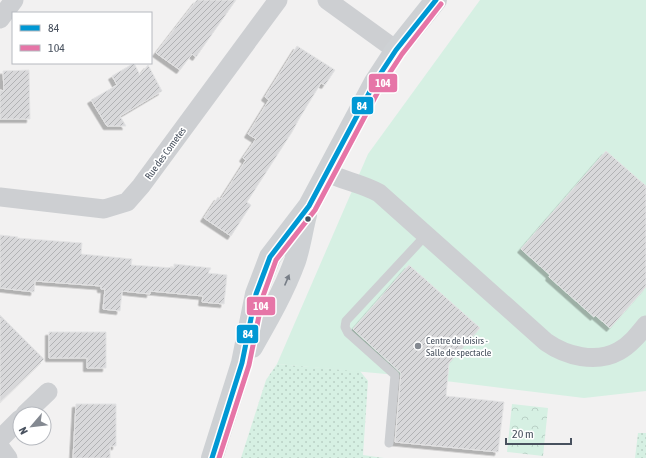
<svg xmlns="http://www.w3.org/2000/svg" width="646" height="458" viewBox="0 0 646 458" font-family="'Asap Condensed',sans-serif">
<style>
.grass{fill:url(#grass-dots)}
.park{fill:url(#park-crowns)}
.pitch{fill:#d6f0e3}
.building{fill:url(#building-hatch);stroke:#e3e3e4;filter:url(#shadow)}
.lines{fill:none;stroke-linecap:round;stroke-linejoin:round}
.lane{stroke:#cdcfd2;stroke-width:9}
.street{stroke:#cdcfd2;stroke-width:19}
.secondary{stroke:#ced1d4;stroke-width:22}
.bus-1-casing{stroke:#fff;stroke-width:8}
.bus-2-casing{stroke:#fff;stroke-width:8}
.bus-1{stroke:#0098d4;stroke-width:5}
.bus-2{stroke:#e675a7;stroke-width:5}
.oneway{fill:#777e87}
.bus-dot{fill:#48515e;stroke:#fff;stroke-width:1.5}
.poi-dot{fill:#848991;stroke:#fff;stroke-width:1.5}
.labels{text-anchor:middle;stroke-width:3.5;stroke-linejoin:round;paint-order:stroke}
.street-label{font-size:10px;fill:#48515e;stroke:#fff}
.poi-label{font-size:10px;fill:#48515e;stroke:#fff;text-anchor:start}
.line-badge{stroke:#fff;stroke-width:1.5}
.badge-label{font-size:11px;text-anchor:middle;font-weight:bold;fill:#fff}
</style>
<defs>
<pattern id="grass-dots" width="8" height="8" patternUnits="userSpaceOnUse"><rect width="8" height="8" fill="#d6f0e3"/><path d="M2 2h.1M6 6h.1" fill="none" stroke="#b9d0c5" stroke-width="1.8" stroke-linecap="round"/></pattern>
<pattern id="park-crowns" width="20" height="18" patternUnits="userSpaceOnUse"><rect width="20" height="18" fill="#d6f0e3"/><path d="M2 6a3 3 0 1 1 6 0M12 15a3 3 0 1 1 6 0" fill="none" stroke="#b9d0c5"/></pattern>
<pattern id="building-hatch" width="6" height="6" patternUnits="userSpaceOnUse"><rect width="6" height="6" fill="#d8d8da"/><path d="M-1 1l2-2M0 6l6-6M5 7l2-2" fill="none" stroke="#b1b2b4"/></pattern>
<filter id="shadow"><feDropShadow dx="-3.5" dy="3.5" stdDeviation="0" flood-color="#0004"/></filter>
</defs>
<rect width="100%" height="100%" fill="#f2f1f1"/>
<!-- grass -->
<path class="grass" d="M277,364L360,371L368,381L363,455L384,458H241L266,380Z
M638,433H646V458H635Z"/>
<!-- park -->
<path class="park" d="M512,404L548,408L543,456L507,452Z"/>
<!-- pitch -->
<path class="pitch" d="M480,0H646V391L584,398L397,375L277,364L368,154Z"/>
<!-- building -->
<path class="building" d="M197,0H236L196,57L192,54L180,70L156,53Z
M297,46L335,70L325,85L321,83L299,119L292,132L247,202L251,205L231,236L204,218L218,197L221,199L246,160L243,158L256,139L248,134L269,100L265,97Z
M134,63L140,75L148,65L162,91L120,116L126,126H107L91,100L117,85L112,76Z
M29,70L30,119H0V90L4,91L3,71Z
M606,151L646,186V287L610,328L595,315L594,317L549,277L550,275L521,249Z
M0,235L18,237L17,238L82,243L81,254L132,259L131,265L174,268V264L211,268L208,273L227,275L224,304L202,302L203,296L150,291V294L122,291L120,311L103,309L105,289H101V286L35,281L34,292L0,288Z
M409,265L480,328L449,363L446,396L504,402L498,452L395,442L401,373L353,329Z
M0,315L44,359L0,402Z
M49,332H106V368H87V358H49Z
M76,404H116V446H110V458H73Z"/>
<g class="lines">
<!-- lane -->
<path class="lane" d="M389,443L395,375L348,333L345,327L346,321L426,235"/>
<!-- street -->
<path class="street" d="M327,0L396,50
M0,19L14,0
M326,172C343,181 361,183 379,193L546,342C566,356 596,364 619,351C630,345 638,335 646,325
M0,197L104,209L127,202L141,186L278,0
M25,414L48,392
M0,439L20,419
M0,447L8,458"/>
<!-- secondary -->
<path class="secondary" d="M252,347C268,319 284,291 295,261C300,246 302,230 306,215
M212,458L242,363L256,294L270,257L309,206L375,82L396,50L436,0"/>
<!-- bus-1 casing -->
<g class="bus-1-casing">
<path id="bus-1" d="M212,458L242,363L256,294L270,257L309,206L375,82L396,50L436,0"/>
</g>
<!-- bus-2 casing -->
<g class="bus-2-casing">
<path id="bus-2" d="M219,458L249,365L263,296L276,260L315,210L381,86L402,54L441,4"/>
</g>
<!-- bus-1 -->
<use href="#bus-1" class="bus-1"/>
<!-- bus-2 -->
<use href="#bus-2" class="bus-2"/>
</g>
<!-- one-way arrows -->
<defs><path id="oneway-solid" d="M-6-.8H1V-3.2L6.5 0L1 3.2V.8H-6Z"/></defs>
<use class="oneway" href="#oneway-solid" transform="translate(287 280) rotate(-67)"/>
<!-- markers -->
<circle class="bus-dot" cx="308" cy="219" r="3.5"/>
<circle class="poi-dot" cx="418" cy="346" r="4"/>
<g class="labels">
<!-- street labels -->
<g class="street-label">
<text transform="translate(165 153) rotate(-54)" y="4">Rue des Cometes</text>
</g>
<!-- poi labels -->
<g class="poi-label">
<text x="426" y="344">Centre de loisirs -<tspan x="426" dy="12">Salle de spectacle</tspan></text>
</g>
</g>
<g class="line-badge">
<rect x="368" y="73" width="30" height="20" rx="4" fill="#e675a7"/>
<rect x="351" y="96" width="23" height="19" rx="4" fill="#0098d4"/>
<rect x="246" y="296" width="30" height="20" rx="4" fill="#e675a7"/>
<rect x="236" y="324" width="23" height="20" rx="4" fill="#0098d4"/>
</g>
<g class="badge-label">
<text x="383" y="87">104</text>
<text x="362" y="110">84</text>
<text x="261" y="310">104</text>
<text x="248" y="338">84</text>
</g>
<!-- legend -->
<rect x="12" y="12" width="140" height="52" fill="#ffffff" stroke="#b6b9bf"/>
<rect x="20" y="25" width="20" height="6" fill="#0098d4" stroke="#b6b9bf"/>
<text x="48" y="32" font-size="12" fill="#48515e">84</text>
<rect x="20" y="45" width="20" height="6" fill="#e675a7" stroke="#b6b9bf"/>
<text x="48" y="52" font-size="12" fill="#48515e">104</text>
<!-- north arrow -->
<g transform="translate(32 426) rotate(242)"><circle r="19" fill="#ffffff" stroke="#b6b9bf"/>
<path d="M0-3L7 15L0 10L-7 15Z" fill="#848991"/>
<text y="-6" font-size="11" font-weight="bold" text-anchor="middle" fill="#48515e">N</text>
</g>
<!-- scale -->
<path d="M506 438v6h65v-6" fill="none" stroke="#48515e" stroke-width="2"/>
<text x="512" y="438" font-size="12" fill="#48515e" stroke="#ffffff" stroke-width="3" paint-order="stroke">20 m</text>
</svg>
